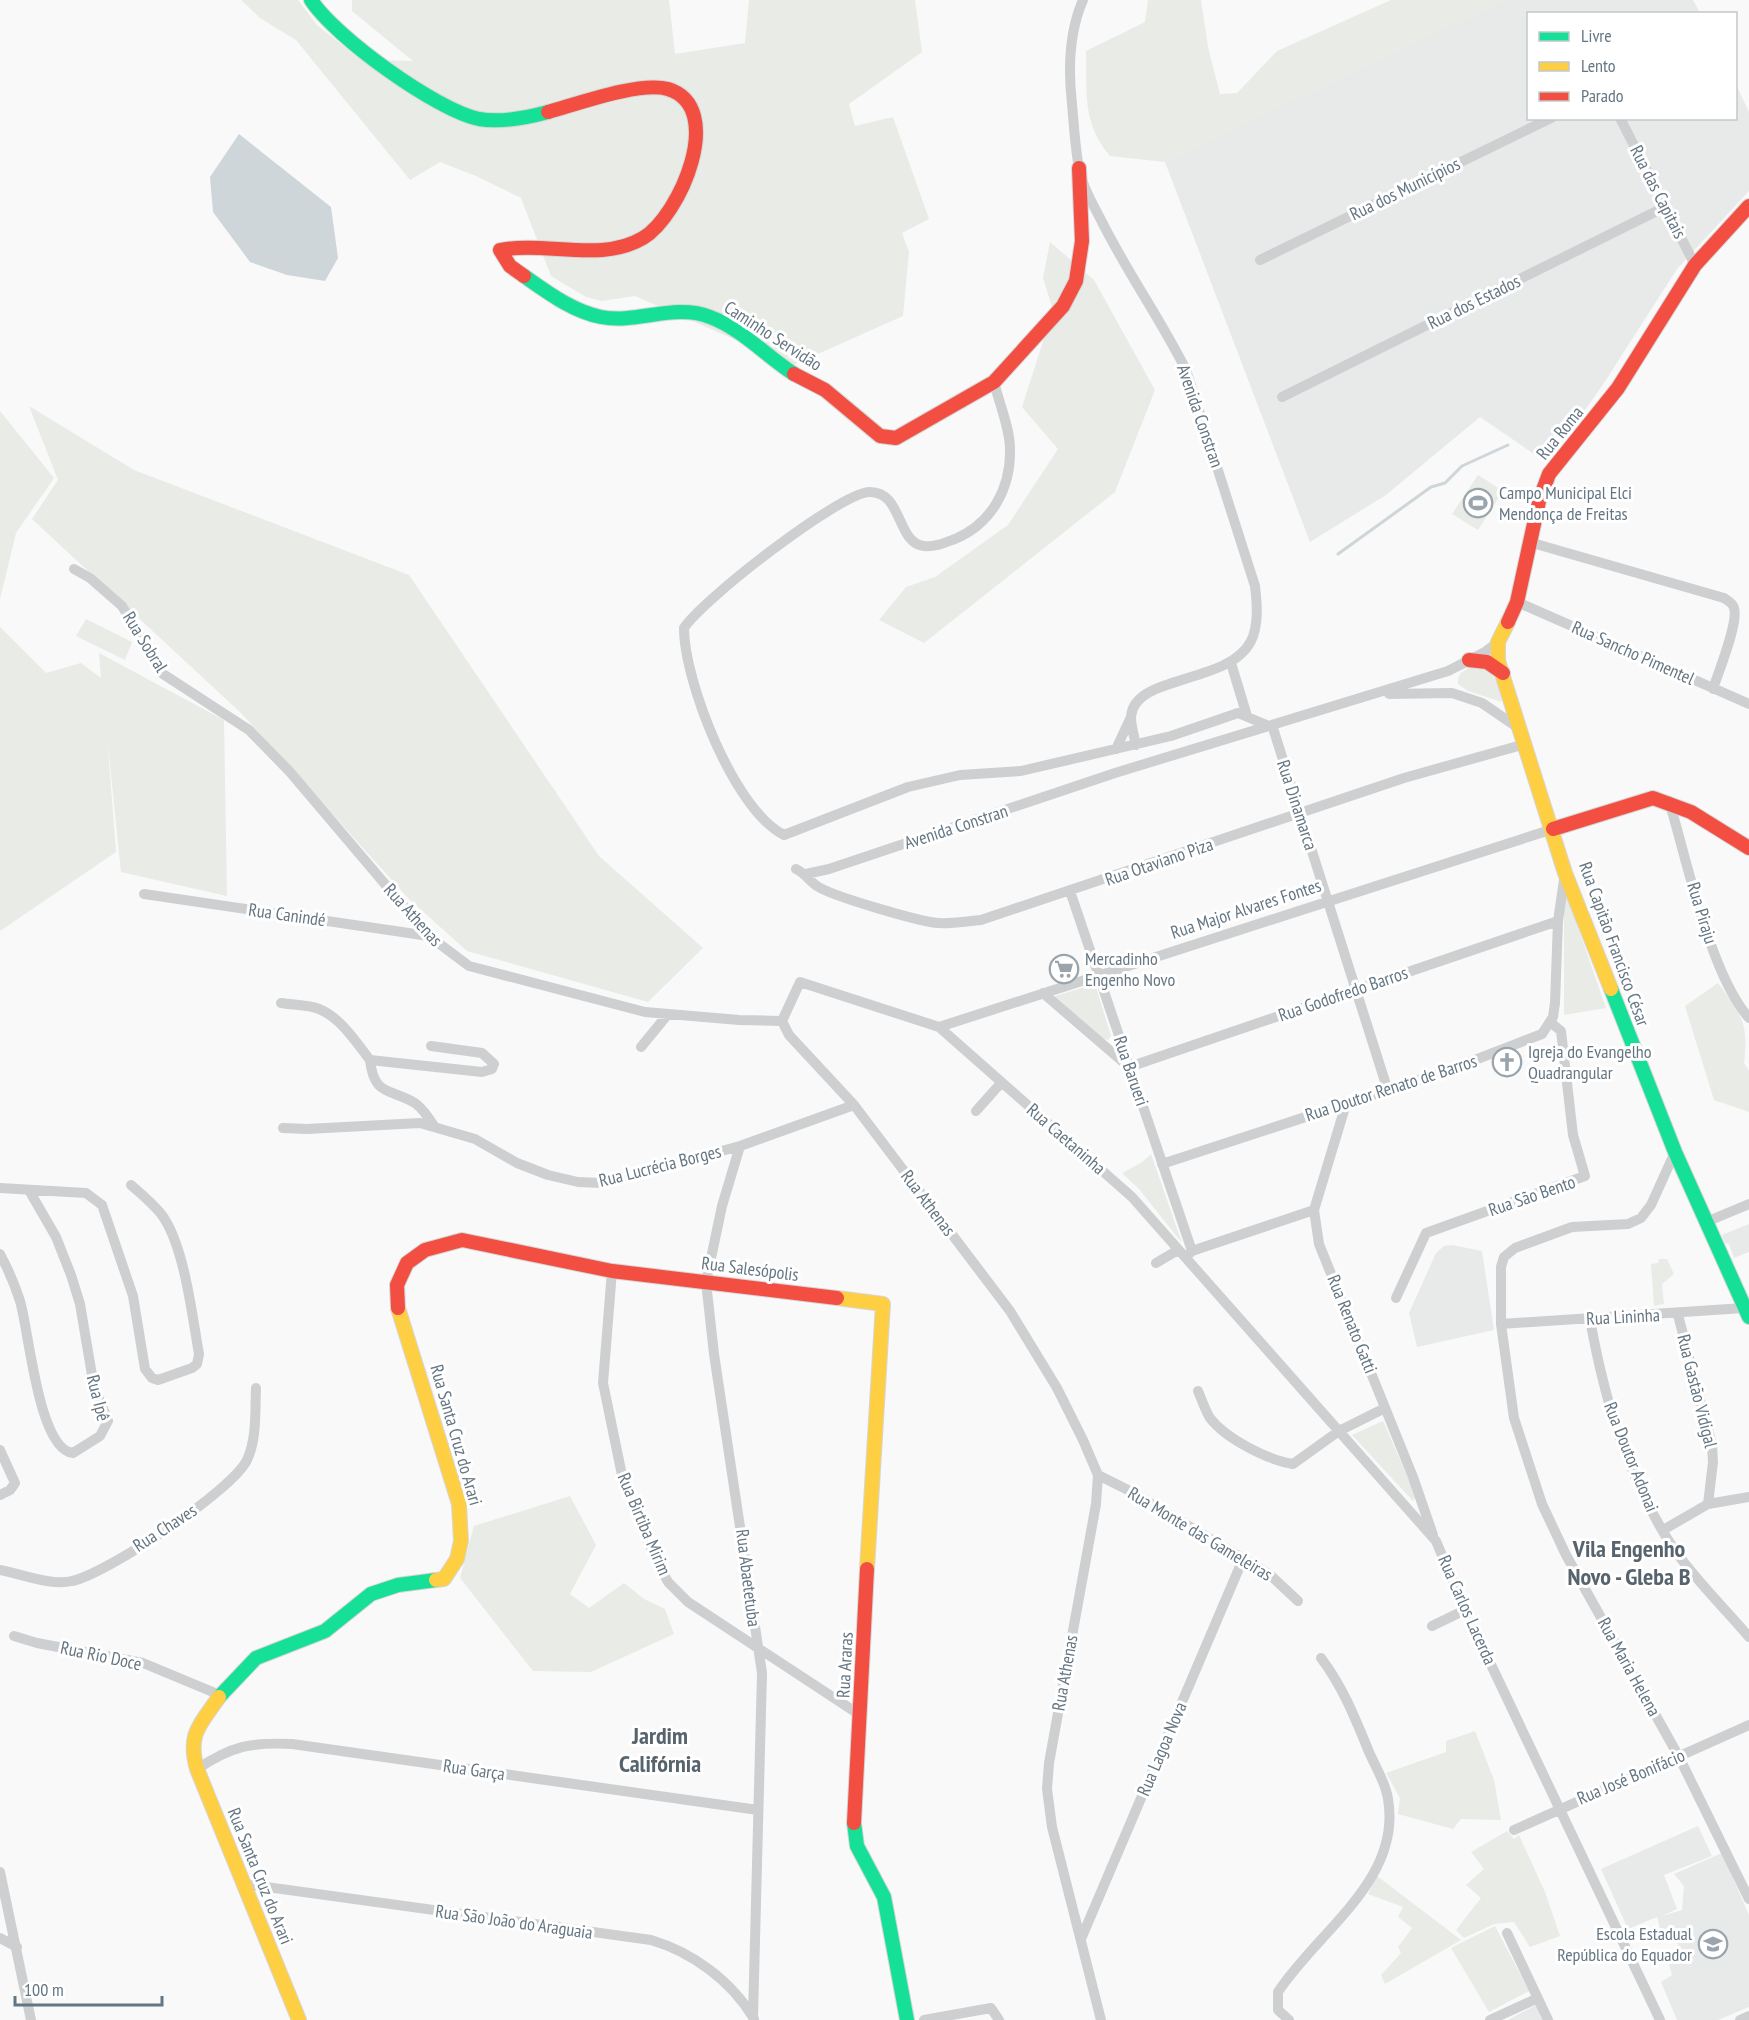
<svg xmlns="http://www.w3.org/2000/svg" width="1749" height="2020" viewBox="0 0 1749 2020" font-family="'PT Sans Narrow',sans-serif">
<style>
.built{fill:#e8e9e9}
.green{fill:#e8ebe6}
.water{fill:#ced6d9}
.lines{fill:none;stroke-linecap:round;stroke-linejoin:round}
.stream{stroke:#ced6d9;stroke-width:3}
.fast-casing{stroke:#d5d6d7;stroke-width:16}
.slow-casing{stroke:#d5d6d7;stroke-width:16}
.jam-casing{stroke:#d5d6d7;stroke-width:16}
.street{stroke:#cecfd0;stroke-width:10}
.fast{stroke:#16e098;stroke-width:14}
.slow{stroke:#ffcf43;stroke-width:14}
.jam{stroke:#f24e42;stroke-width:14}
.labels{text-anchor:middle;stroke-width:6;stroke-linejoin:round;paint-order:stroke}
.street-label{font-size:18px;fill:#657683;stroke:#fff}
.poi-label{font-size:18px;fill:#657683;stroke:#fff;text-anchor:start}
.district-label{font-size:24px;font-weight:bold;fill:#57646e;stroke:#fff}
</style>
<rect width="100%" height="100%" fill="#f9f9f9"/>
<!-- built -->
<path class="built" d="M1504,0H1693L1700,13L1528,14V118H1736V85L1749,112V191L1677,269L1602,386L1547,463L1480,417L1386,495L1310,542L1165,162Z
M1749,1224V1252L1734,1258L1729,1244L1725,1243L1722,1235Z
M1452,1245L1482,1251L1494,1330L1417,1347L1409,1313L1436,1253L1444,1246Z
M1698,1826L1712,1856L1664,1875L1677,1909L1662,1916L1682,1910L1684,1886L1674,1874L1722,1853L1749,1915V2007L1718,2020H1677L1661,1982L1672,1975L1668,1961L1682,1955L1673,1931L1661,1933L1657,1917L1628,1929L1601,1869Z
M1536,2005L1542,2020H1508Z"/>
<!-- green -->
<path class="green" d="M241,0H298L317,25L361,60L413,61L352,11V0H669L675,54L745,43L749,0H915L922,52L849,104L855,126L893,117L929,219L902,233L909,252L903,316L793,365L635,296L602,301L586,297L551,276L521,198L476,176L440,162L410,180L296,40L260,18Z
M1148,0H1201L1208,47L1220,94L1237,93L1277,51L1391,0H1507L1165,162L1110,156C1082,123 1087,93 1086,51L1145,22Z
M1050,242L1094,280L1155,390L1115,492L924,643L879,620L906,587L935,577L1008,525L1058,449L1022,407L1053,310L1043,278Z
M29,406L134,470L409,575L599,856L703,948L648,1002L467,951L409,899L242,714L32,519L58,480Z
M0,411L54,478L16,533L0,599Z
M1478,475L1503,491L1478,530L1452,514Z
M86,619L132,642L125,660L76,636Z
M0,627L46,673L81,663L101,678L99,653L224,720L227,896L121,872L107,736L116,852L0,931Z
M1480,666C1497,675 1498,683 1502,702L1468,691L1458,684C1457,670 1469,668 1480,666Z
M1564,887L1606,1008L1564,1015Z
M1718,983C1741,1014 1749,1023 1744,1063L1749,1071V1112L1714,1100L1685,1006Z
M1095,984L1111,1036L1108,1040L1102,1039L1052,997Z
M1151,1154L1182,1243L1139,1189L1122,1173L1141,1163Z
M1659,1259H1667L1674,1274L1662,1284L1664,1304L1654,1306L1651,1264L1658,1263Z
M1383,1421L1416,1496L1413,1501L1352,1435Z
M570,1496L596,1545L570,1594L589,1608L624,1583L644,1599L665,1609L674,1634L591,1672L533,1671L460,1578L474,1526Z
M1475,1731L1494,1780L1501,1820L1461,1819L1453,1829L1398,1814L1400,1798L1386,1773L1446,1752V1741Z
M1507,1831L1514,1839L1519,1835L1545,1892L1560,1936L1530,1947L1514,1922L1494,1924L1464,1938L1456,1930L1481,1898L1466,1885L1484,1869L1471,1852Z
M1377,1876L1461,1940L1385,1984L1381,1975L1401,1953L1398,1947L1412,1928L1398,1917L1403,1907L1368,1894Z
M1495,1926L1529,1991L1489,2012L1451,1948Z"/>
<!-- water -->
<path class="water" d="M239,134L331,207L338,258L325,281L287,275L250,262L213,212L210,177Z"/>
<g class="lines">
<!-- stream -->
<path class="stream" d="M1338,554L1431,487L1445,483L1462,466L1508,445"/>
<!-- fast casing -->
<g class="fast-casing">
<path id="fast" d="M311,0C335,37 436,110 479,119C502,123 526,118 548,112
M524,276C547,292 572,311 601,317C637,324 674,303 710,317C742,329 766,356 794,374
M1611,989L1675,1152L1749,1317
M219,1697L256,1658L325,1631L371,1594L398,1585L436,1580
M854,1823L857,1846L884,1897L907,2020"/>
</g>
<!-- slow casing -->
<g class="slow-casing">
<path id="slow" d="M1508,622L1498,642V661L1565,873L1611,989
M837,1298L883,1304L867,1569
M398,1308L459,1504L461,1541L457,1559L444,1579L436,1580
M219,1697C200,1725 187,1734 197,1769L299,2020"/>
</g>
<!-- jam casing -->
<g class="jam-casing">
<path id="jam" d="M524,276L510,266L500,250C546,241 601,263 643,238C680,216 727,107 668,89C640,81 577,104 548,112
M794,374L825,390L880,436L896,438L994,382L1063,306L1076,281L1082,241L1079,168
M1508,622L1517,602L1539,501L1549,474L1618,388L1695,265L1749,206
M1469,660L1487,662L1503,673
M1553,829L1653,798L1691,812L1749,848
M398,1308L397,1285L407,1263L425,1250L462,1240L612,1271L837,1298
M854,1823L867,1569"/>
</g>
<!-- street -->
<path class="street" d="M1083,0C1069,32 1068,69 1072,104C1074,125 1075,147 1079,168C1082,185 1092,203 1100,218C1126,271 1160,318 1186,370L1255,586C1257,603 1259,625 1251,641C1229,685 1133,674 1131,717C1131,726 1134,736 1136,745
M1620,118L1695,265
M1260,260L1551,118
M994,382C999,403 1010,428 1010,449C1011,489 991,524 955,539C944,543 935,547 924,546C896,543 903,491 869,492C838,494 702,600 684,628C684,681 734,810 784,835L908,787L960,775L1021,771L1171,736L1238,713L1269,726
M1282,397L1665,207
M1529,542L1724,598C1728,601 1733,603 1734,608C1739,622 1718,673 1713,689
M74,569L90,578L122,606L163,674L249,730L290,772L429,936L469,966L645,1012L739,1020L782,1021L789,1035L854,1105L1010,1311L1057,1388L1083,1440L1098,1475L1096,1504L1049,1763L1047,1789L1052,1827L1101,2020
M1517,602L1749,704
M1231,663L1247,716
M1389,694L1452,693L1482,703L1520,729
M1272,725L1388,1091
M1116,749L1130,719
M1669,801C1687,860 1710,974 1749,1018
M796,869C805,873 809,881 817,886C831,896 921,922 938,923C952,924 967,921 981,920L1404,778L1525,744
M806,874L829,869L1115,773L1448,671L1485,652L1498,642
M1070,891L1192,1251
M144,894L429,936
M1043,993L1129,1067L1558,921
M281,1003C293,1005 309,1005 319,1009C341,1018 356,1042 370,1060
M782,1021L800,982L939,1027L1553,829
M939,1027L1132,1197L1436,1541L1465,1610L1660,2020
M431,1046L482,1053L494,1064L492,1069L482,1072L370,1060C374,1096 389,1088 415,1103C423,1109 429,1118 434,1126
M641,1047L668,1014
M1346,1104L1314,1210L1319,1244L1413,1477L1433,1535
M976,1111L1001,1083
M283,1128L307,1129L420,1123L475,1139L517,1163L548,1175L578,1182L602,1183L740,1146L854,1105
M740,1146L722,1206L706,1282L714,1354L762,1673L753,2017
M1675,1152L1651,1205L1641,1218L1628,1224L1572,1227L1515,1248L1504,1257L1501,1267V1324L1514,1418L1542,1504L1566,1555L1679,1757L1749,1899
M1162,1164L1449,1070L1542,1034L1553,1017L1555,1003L1558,921L1565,873
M0,1188L86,1193L102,1205L133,1296L145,1369L152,1378L158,1380L192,1368L197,1364L199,1354C192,1315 185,1251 164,1218C156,1206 142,1195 131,1185
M1706,1222L1749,1204
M0,1254C8,1269 15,1285 20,1301C29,1330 38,1449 73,1453L100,1436L108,1421L94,1387L80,1304L71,1275L56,1237L30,1192
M1188,1255L1192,1251L1314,1210
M1156,1263L1178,1250
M612,1271L603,1383L622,1475L653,1554L668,1582L688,1602L860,1715
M1396,1298L1426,1233L1585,1176L1573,1135L1561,1031L1550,1022
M1678,1315L1712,1445L1713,1462L1708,1504
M1590,1319C1604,1398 1627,1477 1672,1546C1693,1578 1724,1607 1749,1637
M1501,1324L1744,1308
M1198,1391C1202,1400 1205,1410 1210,1418C1226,1439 1268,1460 1293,1464L1339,1431L1385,1408
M0,1450L15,1483L10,1490L0,1495
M1098,1475L1130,1491L1269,1574L1298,1601
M1663,1530L1708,1504L1749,1497
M0,1570C21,1574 51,1586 72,1581C106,1574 232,1491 247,1460C257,1439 255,1410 256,1388
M1432,1626L1465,1610
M14,1636L37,1643L143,1663L220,1695
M197,1769C232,1746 250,1742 292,1744L758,1810
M1514,1830L1749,1725
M0,1872L31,2020
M245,1884L651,1940C692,1952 732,1981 754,2019
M1507,1933L1548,2020
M0,1938L17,1947
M1081,1939L1243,1559
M924,2020L991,2008L999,2020
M1289,2020L1278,2010V1992C1318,1931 1402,1880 1388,1799C1386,1783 1375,1766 1369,1752C1355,1718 1343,1687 1321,1658
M1490,2020L1538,1998
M1740,2020L1749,2016"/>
<!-- fast -->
<use href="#fast" class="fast"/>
<!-- slow -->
<use href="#slow" class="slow"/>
<!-- jam -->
<use href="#jam" class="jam"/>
</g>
<!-- icons -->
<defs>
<g id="stadium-ring" transform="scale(1.5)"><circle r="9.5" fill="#fff" stroke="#99a4ac" stroke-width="1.5"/><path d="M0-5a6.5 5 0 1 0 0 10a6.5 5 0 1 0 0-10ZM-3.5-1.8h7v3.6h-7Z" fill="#99a4ac"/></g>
<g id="supermarket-ring" transform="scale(1.5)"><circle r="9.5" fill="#fff" stroke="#99a4ac" stroke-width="1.5"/><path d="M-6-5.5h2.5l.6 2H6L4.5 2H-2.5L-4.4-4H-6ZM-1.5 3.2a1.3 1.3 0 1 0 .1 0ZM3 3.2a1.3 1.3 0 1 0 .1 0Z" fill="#99a4ac"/></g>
<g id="church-ring" transform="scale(1.5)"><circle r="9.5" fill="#fff" stroke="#99a4ac" stroke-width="1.5"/><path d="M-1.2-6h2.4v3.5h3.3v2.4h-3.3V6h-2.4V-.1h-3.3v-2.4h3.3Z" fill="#99a4ac"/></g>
<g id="school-ring" transform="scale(1.5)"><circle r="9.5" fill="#fff" stroke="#99a4ac" stroke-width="1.5"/><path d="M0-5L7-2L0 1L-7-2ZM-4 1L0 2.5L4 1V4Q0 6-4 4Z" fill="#99a4ac"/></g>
</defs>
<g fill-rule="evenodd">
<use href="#stadium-ring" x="1478" y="503"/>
<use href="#supermarket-ring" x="1064" y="969"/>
<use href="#church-ring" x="1507" y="1062"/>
<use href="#school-ring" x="1713" y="1944"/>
</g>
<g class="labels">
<!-- street labels -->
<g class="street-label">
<text transform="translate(1405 189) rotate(-26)" y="6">Rua dos Municípios</text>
<text transform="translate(1658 192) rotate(63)" y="6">Rua das Capitais</text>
<text transform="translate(1474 302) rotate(-26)" y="6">Rua dos Estados</text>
<text transform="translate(773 336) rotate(33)" y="6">Caminho Servidão</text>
<text transform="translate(1200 416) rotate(71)" y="6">Avenida Constran</text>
<text transform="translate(1560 433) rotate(-51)" y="6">Rua Roma</text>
<text transform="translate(145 642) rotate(58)" y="6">Rua Sobral</text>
<text transform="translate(1633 653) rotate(24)" y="6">Rua Sancho Pimentel</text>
<text transform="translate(1297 805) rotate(72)" y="6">Rua Dinamarca</text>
<text transform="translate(956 827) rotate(-18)" y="6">Avenida Constran</text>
<text transform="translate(1159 862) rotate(-19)" y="6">Rua Otaviano Piza</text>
<text transform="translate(1246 909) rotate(-18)" y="6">Rua Major Alvares Fontes</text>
<text transform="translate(1702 913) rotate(73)" y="6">Rua Piraju</text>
<text transform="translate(287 915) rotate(8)" y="6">Rua Canindé</text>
<text transform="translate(413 915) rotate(48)" y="6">Rua Athenas</text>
<text transform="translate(1614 944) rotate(70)" y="6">Rua Capitão Francisco César</text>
<text transform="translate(1343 994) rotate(-19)" y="6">Rua Godofredo Barros</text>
<text transform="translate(1131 1071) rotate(71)" y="6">Rua Barueri</text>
<text transform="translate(1391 1088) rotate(-18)" y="6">Rua Doutor Renato de Barros</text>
<text transform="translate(1066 1139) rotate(41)" y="6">Rua Caetaninha</text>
<text transform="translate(660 1166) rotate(-14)" y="6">Rua Lucrécia Borges</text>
<text transform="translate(1532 1196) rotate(-19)" y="6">Rua São Bento</text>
<text transform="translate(928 1203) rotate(53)" y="6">Rua Athenas</text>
<text transform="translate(750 1269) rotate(7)" y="6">Rua Salesópolis</text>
<text transform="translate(1623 1317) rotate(-3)" y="6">Rua Lininha</text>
<text transform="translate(1352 1324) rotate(68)" y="6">Rua Renato Gatti</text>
<text transform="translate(1697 1391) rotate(76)" y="6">Rua Gastão Vidigal</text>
<text transform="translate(98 1398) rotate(76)" y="6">Rua Ipê</text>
<text transform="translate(456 1435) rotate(74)" y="6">Rua Santa Cruz do Arari</text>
<text transform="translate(1631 1457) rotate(68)" y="6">Rua Doutor Adonai</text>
<text transform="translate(644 1524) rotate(67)" y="6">Rua Birtiba Mirim</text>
<text transform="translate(165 1528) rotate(-33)" y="6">Rua Chaves</text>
<text transform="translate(1200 1534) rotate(31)" y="6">Rua Monte das Gameleiras</text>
<text transform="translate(748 1578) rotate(83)" y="6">Rua Abaetetuba</text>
<text transform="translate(1467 1610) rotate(66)" y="6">Rua Carlos Lacerda</text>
<text transform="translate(101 1656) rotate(12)" y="6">Rua Rio Doce</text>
<text transform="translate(845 1665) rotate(-87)" y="6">Rua Araras</text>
<text transform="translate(1629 1667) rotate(61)" y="6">Rua Maria Helena</text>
<text transform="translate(1065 1673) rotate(-80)" y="6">Rua Athenas</text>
<text transform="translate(1162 1749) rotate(-67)" y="6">Rua Lagoa Nova</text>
<text transform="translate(474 1770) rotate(8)" y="6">Rua Garça</text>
<text transform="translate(1631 1777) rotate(-23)" y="6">Rua José Bonifácio</text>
<text transform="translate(260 1876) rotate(68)" y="6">Rua Santa Cruz do Arari</text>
<text transform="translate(514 1922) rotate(8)" y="6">Rua São João do Araguaia</text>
</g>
<!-- poi labels -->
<g class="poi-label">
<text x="1499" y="499">Campo Municipal Elci<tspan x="1499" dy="21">Mendonça de Freitas</tspan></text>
<text x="1085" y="965">Mercadinho<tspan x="1085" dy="21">Engenho Novo</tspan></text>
<text x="1528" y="1058">Igreja do Evangelho<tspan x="1528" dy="21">Quadrangular</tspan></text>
<text x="1692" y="1940" text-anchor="end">Escola Estadual<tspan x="1692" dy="21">República do Equador</tspan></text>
</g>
<!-- district labels -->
<g class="district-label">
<text x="1629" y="1557">Vila Engenho<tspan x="1629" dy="28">Novo - Gleba B</tspan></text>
<text x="660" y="1744">Jardim<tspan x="660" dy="28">Califórnia</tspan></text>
</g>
</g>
<!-- legend -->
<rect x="1527" y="12" width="210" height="108" fill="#ffffff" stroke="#c1c8cd" stroke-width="1.5"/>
<rect x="1539" y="32" width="30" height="9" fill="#16e098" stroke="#c1c8cd" stroke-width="1.5"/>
<text x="1581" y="42" font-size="18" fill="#657683">Livre</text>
<rect x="1539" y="62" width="30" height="9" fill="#ffcf43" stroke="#c1c8cd" stroke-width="1.5"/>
<text x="1581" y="72" font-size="18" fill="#657683">Lento</text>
<rect x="1539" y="92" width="30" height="9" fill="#f24e42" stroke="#c1c8cd" stroke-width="1.5"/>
<text x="1581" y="102" font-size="18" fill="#657683">Parado</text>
<!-- scale -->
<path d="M15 1996v9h147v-9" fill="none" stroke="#657683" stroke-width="3"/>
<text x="24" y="1996" font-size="18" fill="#657683" stroke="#ffffff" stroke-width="4.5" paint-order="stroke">100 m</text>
</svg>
